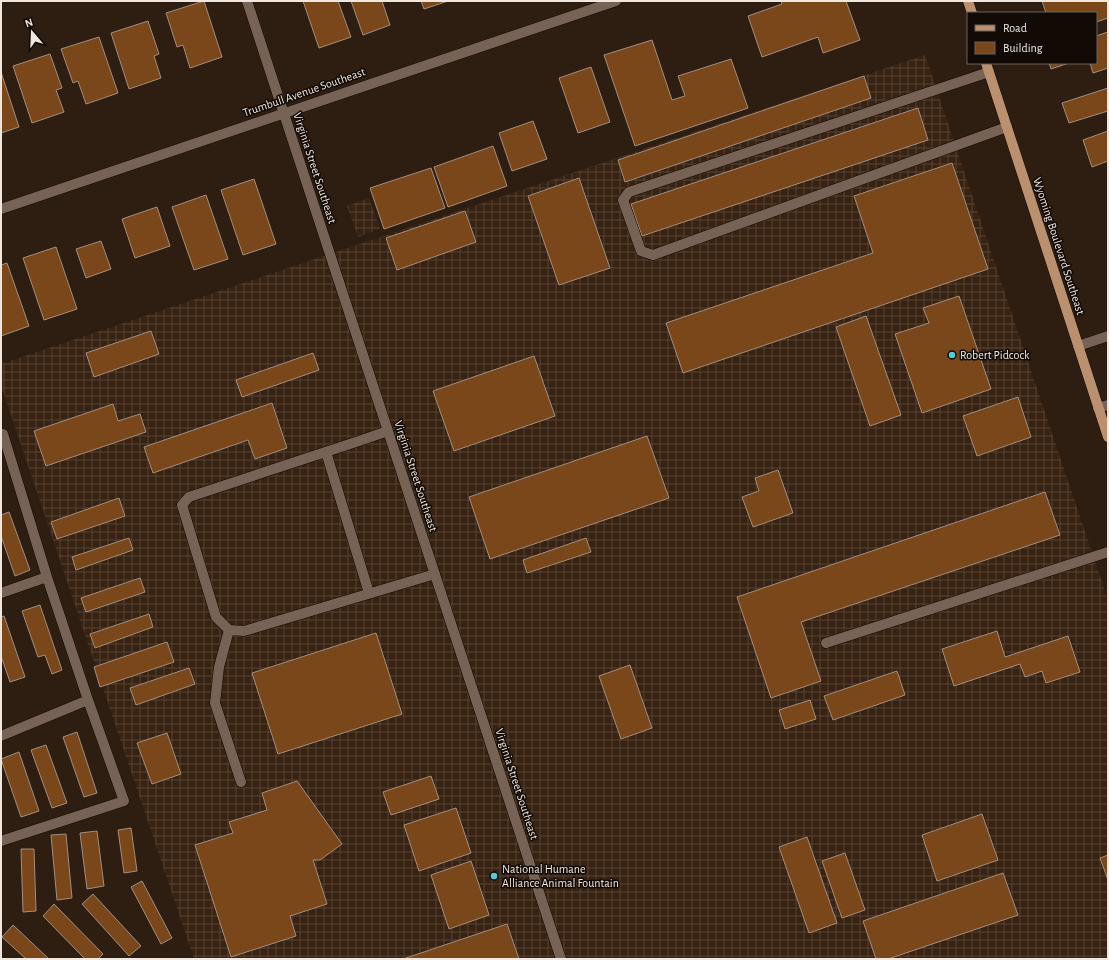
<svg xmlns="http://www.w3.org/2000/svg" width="1109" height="960" viewBox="0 0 1109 960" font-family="'Alegreya Sans',sans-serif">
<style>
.industrial{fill:url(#industrial-grid)}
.building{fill:#794719;stroke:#a38e7f}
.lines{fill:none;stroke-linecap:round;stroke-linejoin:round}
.minor-casing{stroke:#160801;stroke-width:11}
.major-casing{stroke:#160801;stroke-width:11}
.minor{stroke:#766355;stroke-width:10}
.major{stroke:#bb906e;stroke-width:10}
.poi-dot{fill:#54cadd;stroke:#110a05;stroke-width:1.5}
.labels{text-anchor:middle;stroke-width:3;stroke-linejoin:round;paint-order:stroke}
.street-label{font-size:12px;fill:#f2e7df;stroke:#110a05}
.poi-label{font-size:12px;fill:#f2e7df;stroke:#110a05;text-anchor:start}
</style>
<defs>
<pattern id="industrial-grid" width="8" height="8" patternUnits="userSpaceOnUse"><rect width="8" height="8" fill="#382312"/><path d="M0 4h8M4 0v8" fill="none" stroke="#554334"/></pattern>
</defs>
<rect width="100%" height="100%" fill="#2e1e12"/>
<!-- industrial -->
<path class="industrial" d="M925,55L1108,600V959H194L1,385V364Z
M369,198L380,229L358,237L347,206Z"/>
<!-- building -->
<path class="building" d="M204,1L222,57L190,68L183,45L177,47L166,13Z
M303,1H338L351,37L319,48Z
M351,1H382L390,25L363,35Z
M421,1H448L424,9Z
M781,1H846L860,40L823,53L818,37L762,57L748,16L782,4Z
M1042,1H1108V18L1096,22V13H1046Z
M148,21L159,54L154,56L161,78L129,89L111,33Z
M1108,32V68L1093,73L1090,63H1096V36Z
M99,37L118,93L86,104L78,81L73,83L61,49Z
M652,40L672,100L685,96L678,76L731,59L748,108L635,146L604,55Z
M50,54L62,88L56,90L64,112L32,123L13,66Z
M1049,63H1069L1051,69Z
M591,67L610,122L578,133L559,78Z
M1,72L19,127L1,133Z
M864,76L871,98L625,182L618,160Z
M1108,88V111L1069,123L1062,103Z
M918,108L928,140L642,236L631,204Z
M533,121L547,159L512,171L499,133Z
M1108,131V161L1092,167L1083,140Z
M493,146L507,186L448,207L434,167Z
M952,163L988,269L683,373L666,323L873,253L854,196Z
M431,168L445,208L384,229L370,188Z
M579,178L610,268L559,285L528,196Z
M254,179L276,244L243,255L221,190Z
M206,195L228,259L194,270L172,207Z
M157,207L170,246L135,258L122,219Z
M465,211L476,242L397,270L386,238Z
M101,241L111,269L86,278L76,249Z
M56,247L77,309L44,320L23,258Z
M7,263L29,326L1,336V265Z
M959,296L991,389L922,413L895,334L929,323L923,308Z
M866,316L901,415L870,426L836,327Z
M151,331L159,354L94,377L86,353Z
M313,353L319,370L242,397L236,380Z
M534,356L555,416L454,451L433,391Z
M1018,397L1031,437L977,456L963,416Z
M272,403L287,448L255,459L248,440L153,473L144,447Z
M113,404L118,421L140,414L146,432L46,466L34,431Z
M647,436L669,498L490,559L469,497Z
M778,470L793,513L753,527L742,497L759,491L755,478Z
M1045,492L1060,535L801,622L821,681L771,698L737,597Z
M119,498L125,516L57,539L51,522Z
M9,512L30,570L15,576L1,536V515Z
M129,538L133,550L76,570L72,557Z
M586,538L591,552L527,573L523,560Z
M140,578L145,592L86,612L81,598Z
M40,605L62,670L52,674L45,655L38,657L22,611Z
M149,614L153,627L95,648L90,634Z
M4,616L25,677L10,682L1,656V617Z
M997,631L1005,657L1068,636L1080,672L1046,683L1042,671L1025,677L1020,664L954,686L942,649Z
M376,633L402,714L278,754L252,673Z
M167,642L174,662L100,687L94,667Z
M630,665L652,728L621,739L599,676Z
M189,668L195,684L136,705L130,688Z
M897,671L905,695L833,720L824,696Z
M810,700L816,719L785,729L779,710Z
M77,732L97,793L84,797L63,737Z
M167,733L181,774L152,784L137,743Z
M46,745L67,803L52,808L31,750Z
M19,752L39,811L21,817L1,759Z
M431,776L439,799L391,815L383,792Z
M297,781L342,844L320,860H313L327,904L290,916L296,936L231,957L195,845L233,833L229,822L267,810L262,793Z
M456,808L471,853L419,871L404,825Z
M982,814L998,860L937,881L922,835Z
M131,828L137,871L124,873L118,830Z
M97,831L104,886L87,889L80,833Z
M66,834L72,898L57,900L51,835Z
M807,837L837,923L809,933L779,847Z
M21,849H34L36,911L23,912Z
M845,853L865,910L842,918L822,861Z
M1108,855V880L1100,858Z
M471,861L489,915L449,929L431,875Z
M1003,873L1018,915L888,959H876L863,921Z
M142,881L172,938L161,944L131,887Z
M93,894L141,946L129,956L82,904Z
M54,904L103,954L98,959H85L43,916Z
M507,924L519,959H403Z
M13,925L49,959H26L2,937Z"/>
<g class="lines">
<!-- minor casing -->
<g class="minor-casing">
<path id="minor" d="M247,1L561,959
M989,72L629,192L623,200L641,251L653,255L1007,127
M1,209L616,1
M1078,346L1108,336
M1098,408L1108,405
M388,431L356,442L189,497L182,505L216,617L229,630L244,631L435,574
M1,434H3L47,577L88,700L1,736
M326,452L369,593
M1,593L47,577
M229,630L219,667L215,703L241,782
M826,643L1108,552
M1,841L124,801L88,700"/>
</g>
<!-- major casing -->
<g class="major-casing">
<path id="major" d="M968,1L972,13
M986,63L1108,437"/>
</g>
<!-- minor -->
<use href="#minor" class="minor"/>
<!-- major -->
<use href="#major" class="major"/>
</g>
<!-- markers -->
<g class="poi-dot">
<circle cx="952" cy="355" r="4"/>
<circle cx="494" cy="876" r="4"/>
</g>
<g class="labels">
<!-- street labels -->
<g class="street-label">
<text transform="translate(304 92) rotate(-19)" y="4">Trumbull Avenue Southeast</text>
<text transform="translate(315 168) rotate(72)" y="4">Virginia Street Southeast</text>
<text transform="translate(1059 246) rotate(72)" y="4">Wyoming Boulevard Southeast</text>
<text transform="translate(416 476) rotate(72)" y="4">Virginia Street Southeast</text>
<text transform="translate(517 784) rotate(72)" y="4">Virginia Street Southeast</text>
</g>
<!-- poi labels -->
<g class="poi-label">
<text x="960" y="359">Robert Pidcock</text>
<text x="502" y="873">National Humane<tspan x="502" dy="14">Alliance Animal Fountain</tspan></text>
</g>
</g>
<!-- border -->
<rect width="1109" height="960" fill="none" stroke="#f2e7df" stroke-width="4"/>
<!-- legend -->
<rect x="967" y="12" width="130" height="52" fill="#110a05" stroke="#6b625c"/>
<rect x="975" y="25" width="20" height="6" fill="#bb906e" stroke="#6b625c"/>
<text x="1003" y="32" font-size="12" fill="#f2e7df">Road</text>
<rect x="975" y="42" width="20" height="12" fill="#794719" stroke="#6b625c"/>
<text x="1003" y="52" font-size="12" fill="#f2e7df">Building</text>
<!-- north arrow -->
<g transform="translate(32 32) rotate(341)" stroke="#110a05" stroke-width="3" paint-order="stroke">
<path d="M0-3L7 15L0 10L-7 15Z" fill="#f2e7df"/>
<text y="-6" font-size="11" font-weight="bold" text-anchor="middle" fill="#f2e7df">N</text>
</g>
</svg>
